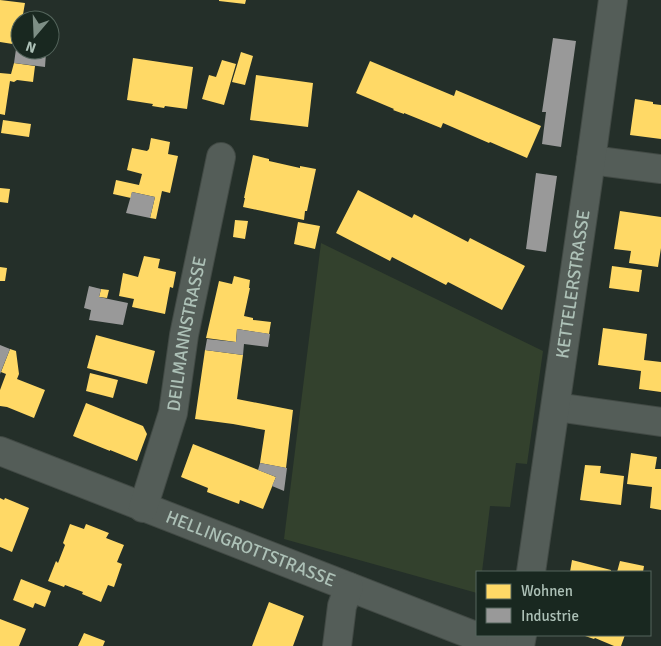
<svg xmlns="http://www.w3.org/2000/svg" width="661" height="646" viewBox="0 0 661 646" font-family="Signika,sans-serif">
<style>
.green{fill:#33412d}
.homes{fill:#ffd966}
.industry{fill:#999}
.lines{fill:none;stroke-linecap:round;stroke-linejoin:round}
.street-casing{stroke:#424a45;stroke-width:30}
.street{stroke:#545d58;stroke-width:28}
.labels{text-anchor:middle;stroke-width:5;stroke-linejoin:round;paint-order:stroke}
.street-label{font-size:18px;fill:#adc1b7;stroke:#192820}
</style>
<rect width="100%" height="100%" fill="#242f29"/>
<!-- green -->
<path class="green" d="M321,243L543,351L527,464L516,463L510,507L490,506L482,572H477V593L284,539Z"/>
<!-- homes -->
<path class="homes" d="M0,0L25,3L22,20H20L19,45L0,42Z
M219,0H246L245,4L219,1Z
M241,52L253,56L245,85L232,82Z
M133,58L193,67L187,109L165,106L164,108L152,106L153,104L127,100Z
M222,60L236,64L224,105L202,99L209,75L216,77Z
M370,61L454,96L456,90L541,126L527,158L490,142L489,143L443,123L441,128L404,113V114L393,110L394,109L356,93Z
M14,63L35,66L33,82L17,80L14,82L10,81L5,114V115L0,114V73L11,74Z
M256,75L313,83L308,127L250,120Z
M635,99L653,102V104L661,105V139L630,135Z
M3,120L31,124L29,137L1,133Z
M151,138L170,142L168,154L178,156L170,193L162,191L156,219L150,218L155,197L132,192L131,198L113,194L116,180L139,185L142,174L127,170L132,148L147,151L149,149Z
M253,155L269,159V161L300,168V166L316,169L307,211H305L304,220L243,207L245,198H244Z
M0,188L10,189L8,203L0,202Z
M358,190L412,218L414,214L468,242L470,238L525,266L502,310L448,282L446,285L392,257L390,261L336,233Z
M620,211L661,217V248L658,267L629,263L631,251L614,249Z
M235,220L248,221L245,239L233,237Z
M298,222L320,226L315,249L294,244Z
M144,256L160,259L158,268L176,272L173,288L170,287L165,314L132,307L134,299L119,296L123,273L138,277Z
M612,266L642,270L639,292L609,288Z
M0,267L7,268L5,281H0Z
M234,276L250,280L249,288H250L244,316L253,318V320L271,322L269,334L237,329L236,342L206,338L219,281L232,284Z
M101,289L109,290L107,298L99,297Z
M603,328L647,334L644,360L661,362V392L639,389L641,371L598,365Z
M96,335L155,351L147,384L87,368Z
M10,349L16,351L19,374L17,379L45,390L34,418L7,407L0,406V390L6,374L1,372Z
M205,350L243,355L237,399L293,410L286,468L260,463L265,430L233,424L195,419Z
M90,373L118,380L113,398L86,391Z
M86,403L143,426L147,434L137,461L110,450V451L73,436Z
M193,444L276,477L263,509L240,500L239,504L207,492L208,488L181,477Z
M631,453L657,457L655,469H661V510L650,508L652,487L627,484Z
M585,465L601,466L600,473L624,476L621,505L580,500Z
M0,498L4,500L5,498L29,508L12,552L0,547Z
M70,524L84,529L86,524L109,533L106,538L124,545L117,562L122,564L114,587L108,585L101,602L82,594L83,592L65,585L64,587L48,581L56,561L58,563L65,545L63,543Z
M572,560L611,570V572H570Z
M620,561L644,566L643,572H617Z
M21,579L51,591L45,607L35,603L33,608L13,600Z
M269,602L304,616L293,646H252Z
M0,619L26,629L19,646H0Z
M84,633L105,641L103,646H78Z
M582,635H625L621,646H614L595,638L594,639Z"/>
<!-- industry -->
<path class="industry" d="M553,38L576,41L561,147L542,144L546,112H542Z
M16,49L46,53L45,67L14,63Z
M536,173L557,176L546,252L526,249Z
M132,192L155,197L150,218L126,213Z
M89,286L101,289L99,297L128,303L123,325L89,320L91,310L84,308Z
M237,329L270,334L268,347L244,344L243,355L205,350L207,339L236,342Z
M0,345L10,349L0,374Z
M260,463L287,468L284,491L272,486L276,477L258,470Z"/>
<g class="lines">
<!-- street casing -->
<g class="street-casing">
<g id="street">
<path d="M591,160L661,169"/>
<path d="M556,407L661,422"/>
<path id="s1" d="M0,451L501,646"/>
<path id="s2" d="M143,508L173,413L184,335L221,157"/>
<path id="s3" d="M531,572L591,160L613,0"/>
<path d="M337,646L342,606L349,587"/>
<path d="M520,646L522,635"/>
</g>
</g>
<!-- street -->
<use href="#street" class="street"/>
</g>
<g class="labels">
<!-- street labels -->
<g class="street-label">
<text dy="6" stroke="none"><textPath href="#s3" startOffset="291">KETTELERSTRASSE</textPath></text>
<text dy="6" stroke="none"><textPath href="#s2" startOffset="180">DEILMANNSTRASSE</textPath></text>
<text dy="6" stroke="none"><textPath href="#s1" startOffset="269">HELLINGROTTSTRASSE</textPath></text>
</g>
</g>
<!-- legend -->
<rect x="476" y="571" width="175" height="65" fill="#192820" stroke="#54655c"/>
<rect x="486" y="584" width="25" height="15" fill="#ffd966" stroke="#54655c"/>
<text x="521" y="596" font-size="15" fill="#adc1b7">Wohnen</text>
<rect x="486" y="608" width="25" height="15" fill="#999999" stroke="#54655c"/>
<text x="521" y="621" font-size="15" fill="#adc1b7">Industrie</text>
<!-- north arrow -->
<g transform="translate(35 35) rotate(199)"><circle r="24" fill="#192820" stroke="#54655c"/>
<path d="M0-4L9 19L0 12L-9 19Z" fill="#7d8e85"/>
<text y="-8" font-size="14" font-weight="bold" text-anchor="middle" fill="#adc1b7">N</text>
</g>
</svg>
